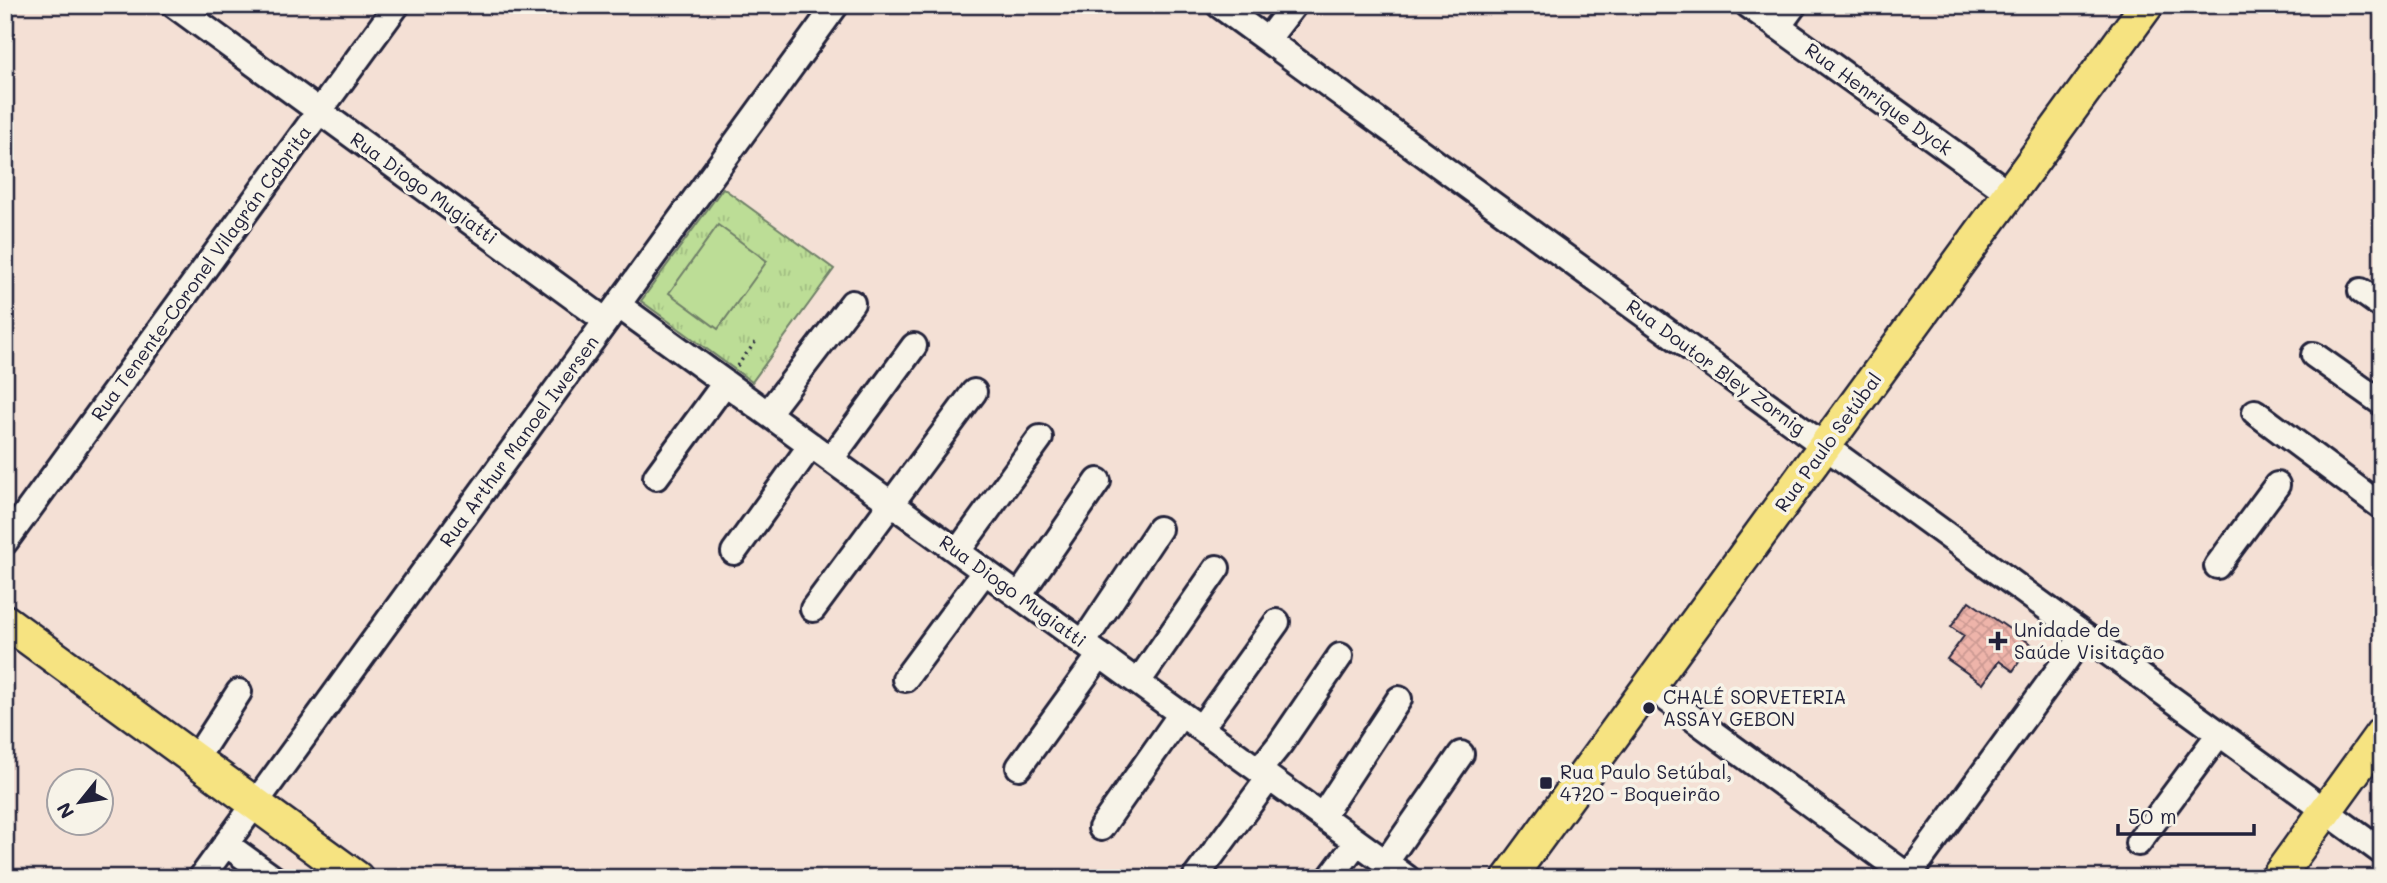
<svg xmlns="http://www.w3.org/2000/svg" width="2387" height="883" viewBox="0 0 2387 883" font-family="Mali,sans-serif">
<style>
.grass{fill:url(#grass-tufts);stroke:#6f8068;stroke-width:2}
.pitch{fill:#bcdd96;stroke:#6f8068;stroke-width:2}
.building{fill:url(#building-cross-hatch);stroke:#22223b;stroke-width:2}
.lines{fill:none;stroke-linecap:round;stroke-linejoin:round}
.minor-casing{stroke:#22223b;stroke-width:30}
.major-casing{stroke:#22223b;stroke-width:37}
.path{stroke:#22223b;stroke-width:3.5;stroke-dasharray:2 5;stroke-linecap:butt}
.minor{stroke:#f7f3e8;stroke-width:24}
.major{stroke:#f6e381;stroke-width:32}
.poi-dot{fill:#22223b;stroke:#f7f3e8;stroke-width:2.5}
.labels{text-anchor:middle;stroke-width:7;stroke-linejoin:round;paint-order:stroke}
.street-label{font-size:19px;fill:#22223b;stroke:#f7f3e8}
.poi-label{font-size:19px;fill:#22223b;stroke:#f7f3e8;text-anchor:start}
</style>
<defs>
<pattern id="grass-tufts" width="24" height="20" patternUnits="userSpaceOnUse" patternTransform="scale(1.75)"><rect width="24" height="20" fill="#bcdd96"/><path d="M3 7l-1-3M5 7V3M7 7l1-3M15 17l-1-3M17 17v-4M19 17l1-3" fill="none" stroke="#a1bd82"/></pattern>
<pattern id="building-cross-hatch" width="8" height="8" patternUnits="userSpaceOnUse" patternTransform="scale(1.75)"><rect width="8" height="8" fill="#eeb4aa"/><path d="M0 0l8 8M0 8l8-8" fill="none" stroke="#cc9a93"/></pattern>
</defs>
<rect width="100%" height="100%" fill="#f4e0d5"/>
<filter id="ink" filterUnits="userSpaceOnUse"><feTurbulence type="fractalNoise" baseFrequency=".0143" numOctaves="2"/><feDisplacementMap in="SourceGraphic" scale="14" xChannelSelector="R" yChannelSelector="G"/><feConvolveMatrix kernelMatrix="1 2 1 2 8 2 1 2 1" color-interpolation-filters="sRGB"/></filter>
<g filter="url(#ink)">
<!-- grass -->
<path class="grass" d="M723,188L834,269L752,382L641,301Z"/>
<!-- pitch -->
<path class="pitch" d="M718,225L767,261L718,329L669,293Z"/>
<!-- building -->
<path class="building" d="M1969,601L2031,644L2013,671L1999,661L1983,684L1947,659L1964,636L1951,627Z"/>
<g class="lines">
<!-- minor casing -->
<g class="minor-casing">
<path id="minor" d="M174,5L606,321
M1219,5L2382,852
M1748,5L2009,193
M1778,27L1794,5
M1267,40L1294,5
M2361,291L2382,306
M618,305L1407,878
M2314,355L2382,403
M2255,412L2382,507
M768,413L852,303
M831,459L914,346
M656,477L725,383
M5,542L397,5
M958,551L1040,438
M734,552L811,445
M2217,566L2277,485
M1019,596L1098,481
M813,609L974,392
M1083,643L1159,529
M905,679L985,571
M1138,682L1217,568
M1649,686L1908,876
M1201,728L1277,622
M195,760L239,692
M1019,767L1100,655
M1259,770L1280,744L1340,656
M1322,816L1399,699
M1101,828L1181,714
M2138,843L2219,734
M226,844L273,878
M1386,862L1461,754
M201,878L836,5
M1195,878L1269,778
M1330,878L1357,842
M1907,878L2084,635"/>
</g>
<!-- major casing -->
<g class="major-casing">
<path id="major" d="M5,621L357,878
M1509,878L2147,5
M2277,878L2382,733"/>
</g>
<!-- path -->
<path class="path" d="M737,366L757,340"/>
<!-- minor -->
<use href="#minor" class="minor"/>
<!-- major -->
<use href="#major" class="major"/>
</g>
</g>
<!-- markers -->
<g class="poi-dot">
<path d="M1994.5 630.5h7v7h7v7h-7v7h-7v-7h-7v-7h7z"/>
<circle cx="1649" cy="708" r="7"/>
<rect x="1539" y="776" width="14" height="14" rx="3.5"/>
</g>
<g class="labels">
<!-- street labels -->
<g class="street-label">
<text transform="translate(1879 99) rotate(36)" y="7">Rua Henrique Dyck</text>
<text transform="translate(424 188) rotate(36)" y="7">Rua Diogo Mugiatti</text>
<text transform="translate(201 273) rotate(-54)" y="7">Rua Tenente-Coronel Vilagrán Cabrita</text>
<text transform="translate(1716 367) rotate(36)" y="7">Rua Doutor Bley Zornig</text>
<text transform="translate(519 441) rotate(-54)" y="7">Rua Arthur Manoel Iwersen</text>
<text transform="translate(1828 442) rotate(-54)" y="7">Rua Paulo Setúbal</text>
<text transform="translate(1013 591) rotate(36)" y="7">Rua Diogo Mugiatti</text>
</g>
<!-- poi labels -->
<g class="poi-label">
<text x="2014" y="637">Unidade de<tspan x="2014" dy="22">Saúde Visitação</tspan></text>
<text x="1663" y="704">CHALÉ SORVETERIA<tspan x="1663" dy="22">ASSAY GEBON</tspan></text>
<text x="1560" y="779">Rua Paulo Setúbal,<tspan x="1560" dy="22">4720 - Boqueirão</tspan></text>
</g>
</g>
<!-- margin -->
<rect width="2387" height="883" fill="none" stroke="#f7f3e8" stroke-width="28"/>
<rect x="14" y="14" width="2359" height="855" fill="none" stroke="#22223b" stroke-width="2.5" filter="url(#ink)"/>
<!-- north arrow -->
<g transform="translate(80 802) rotate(240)"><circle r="33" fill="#f7f3e8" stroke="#a29fa3" stroke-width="2"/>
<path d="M0-5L12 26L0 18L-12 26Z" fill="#22223b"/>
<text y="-10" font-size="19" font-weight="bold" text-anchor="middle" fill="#22223b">N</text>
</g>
<!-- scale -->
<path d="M2118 824v10h136v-10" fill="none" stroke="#22223b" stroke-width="3.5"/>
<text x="2128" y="824" font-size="21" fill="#22223b" stroke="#f7f3e8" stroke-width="5" paint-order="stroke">50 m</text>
</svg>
